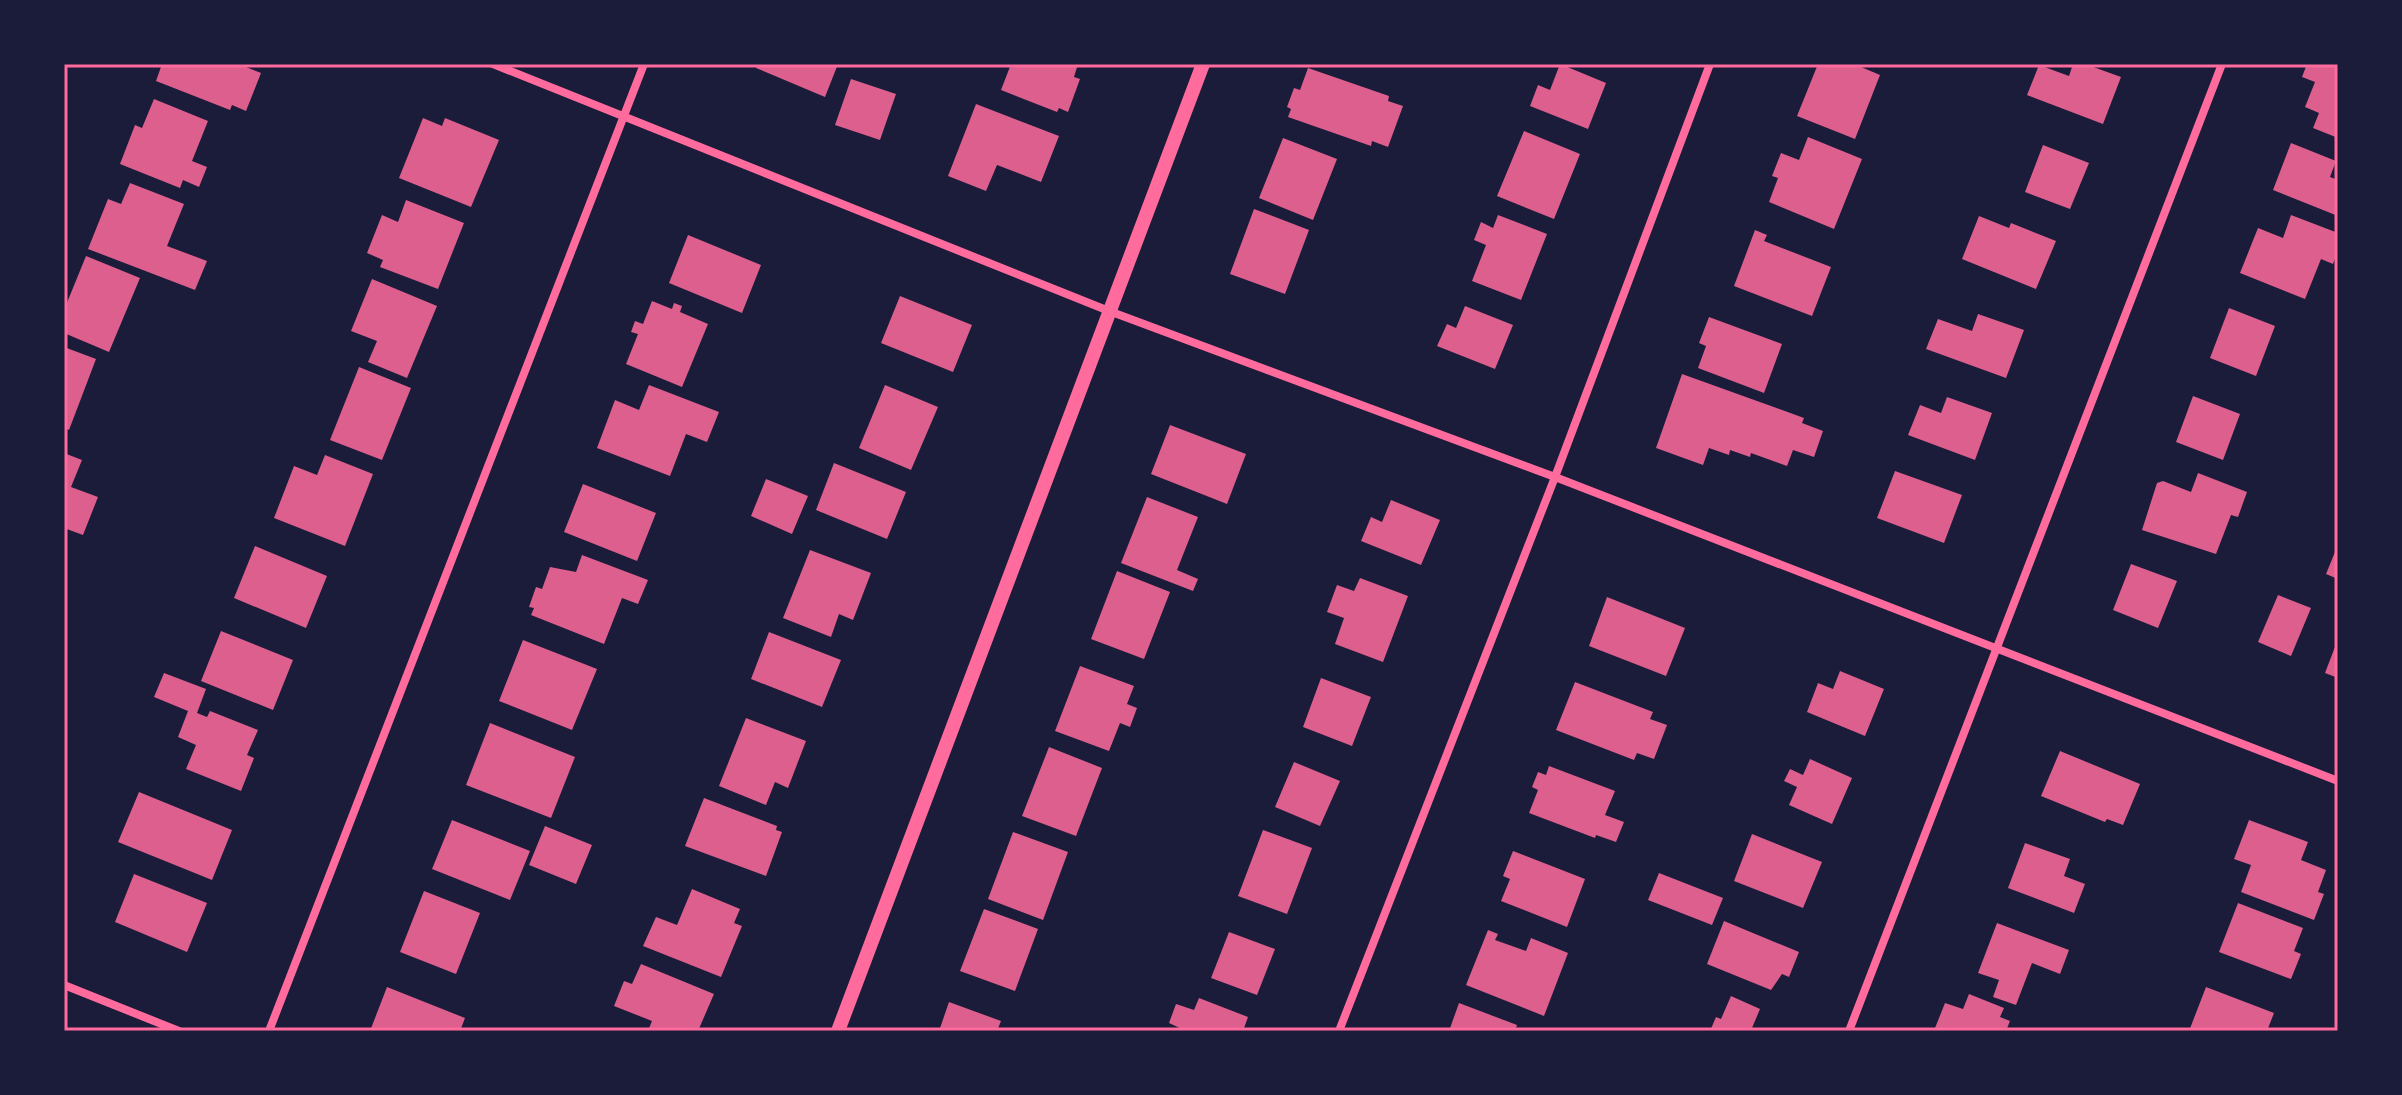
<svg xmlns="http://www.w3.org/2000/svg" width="2402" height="1095" viewBox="0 0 2402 1095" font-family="'Noto Sans',sans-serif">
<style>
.building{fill:#dd5f8e}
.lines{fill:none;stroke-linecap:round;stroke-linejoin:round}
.minor{stroke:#ff6b9d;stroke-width:8}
.tertiary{stroke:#ff6b9d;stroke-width:14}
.neatline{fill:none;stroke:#ff6b9d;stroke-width:3}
</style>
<rect width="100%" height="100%" fill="#1b1b3a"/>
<!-- building -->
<path class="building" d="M162,64H248L246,67L261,73L246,111L232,105L230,110L156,81Z
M757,64H838L825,97L756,68Z
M1011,64H1078L1074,77L1080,79L1068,112L1059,108L1057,112L1001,90Z
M1560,64L1606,83L1588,129L1530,106L1538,85L1550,90Z
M1818,64H1854L1880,75L1855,139L1797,116Z
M2073,64H2085L2121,77L2103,124L2027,95L2039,65L2069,76Z
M2307,64H2338V138L2313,128L2319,113L2305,107L2315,82L2302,77Z
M1308,68L1389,96L1388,101L1403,106L1388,147L1372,141L1371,146L1288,117L1291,109L1287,107L1294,88L1300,90Z
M851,79L896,94L880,140L835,125Z
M154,99L208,121L192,161L207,167L199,187L183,180L180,188L120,164L135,125L142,128Z
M976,104L1059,136L1041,182L997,165L986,191L948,176Z
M423,118L442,126L445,118L499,140L471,207L399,178Z
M1524,131L1580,154L1554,219L1497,196Z
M1808,137L1862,159L1834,229L1769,202L1778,178L1772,176L1781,153L1799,160Z
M1283,138L1337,159L1313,220L1259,198Z
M2291,143L2336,161L2330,177L2338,180V216L2273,190Z
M2043,145L2089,163L2070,209L2025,192Z
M130,183L184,204L167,246L207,261L195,290L88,249L108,199L121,204Z
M406,200L464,223L438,289L380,267L383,260L367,253L382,215L398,222Z
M1254,209L1309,230L1285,294L1230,274Z
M1498,215L1547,234L1521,300L1472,281L1486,245L1474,240L1481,222L1493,228Z
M2291,215L2338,233V250L2333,264L2321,259L2305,299L2240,273L2258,228L2283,238Z
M1979,216L2009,228L2011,223L2056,241L2036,289L1962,259Z
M1755,230L1767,235L1764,241L1831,267L1812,316L1734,286Z
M688,235L761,265L742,313L669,283Z
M86,256L140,278L109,352L64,333V310Z
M372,279L437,306L407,378L368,362L377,341L351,331Z
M900,296L972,325L953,372L881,343Z
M652,301L672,309L674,303L682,306L680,312L708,324L682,387L626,364L638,334L631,332L635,321L643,324Z
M1465,306L1513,325L1495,369L1437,346L1447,324L1456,328Z
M2229,308L2275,326L2256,376L2210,358Z
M1978,314L2024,330L2006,378L1926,349L1938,319L1972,331Z
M1709,317L1782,344L1764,393L1698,368L1706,346L1699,343Z
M64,347L96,359L69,430L64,428Z
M359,367L411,388L382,460L330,440Z
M1682,374L1804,418L1802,423L1823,431L1814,457L1793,450L1787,466L1751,453L1750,457L1730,450L1729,455L1709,448L1703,465L1656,448Z
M649,385L719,412L707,442L686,434L670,476L597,448L615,400L639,410Z
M885,385L938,407L911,470L859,448Z
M2193,396L2240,414L2223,460L2176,442Z
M1947,397L1992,413L1975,460L1908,435L1920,405L1941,413Z
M1170,425L1246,454L1227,504L1151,474Z
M64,453L82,460L71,487L98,497L83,535L64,528Z
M325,455L373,474L345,546L274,518L294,466L317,475Z
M834,463L906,492L887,539L816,510Z
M1895,471L1962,495L1944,543L1877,518Z
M2198,473L2247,492L2238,517L2231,515L2216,554L2142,530L2157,483L2163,481L2191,492Z
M766,479L808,496L792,534L751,516Z
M583,484L656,513L637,561L564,532Z
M1147,497L1198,517L1177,570L1198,579L1193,591L1121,563Z
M1391,500L1440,520L1421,565L1361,541L1371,517L1382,522Z
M255,546L327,576L306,628L234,598Z
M810,550L871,573L853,620L839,614L831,637L783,618Z
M2335,552L2338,553V579L2326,574Z
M582,555L648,580L638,604L622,598L604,644L531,615L534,608L529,607L536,587L542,589L550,567L576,572Z
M2131,564L2177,581L2158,628L2113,610Z
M1117,571L1170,592L1144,659L1091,639Z
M1360,578L1408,596L1383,662L1335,644L1344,618L1327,612L1337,585L1354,591Z
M2278,595L2311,608L2291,656L2258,642Z
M1607,597L1685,628L1666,676L1589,646Z
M221,631L293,660L273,710L201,681Z
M769,632L841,660L822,707L751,679Z
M2338,639V678L2325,673Z
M523,640L597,669L572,730L499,701Z
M1080,666L1134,686L1127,704L1137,708L1130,727L1120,723L1109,751L1055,731Z
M1840,671L1884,689L1865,736L1807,712L1818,683L1833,689Z
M164,673L206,689L197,713L207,717L210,711L258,730L247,755L254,758L241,791L186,769L196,745L178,737L188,711L154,697Z
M1321,678L1371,697L1352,746L1303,727Z
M1575,682L1653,712L1650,719L1667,725L1654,759L1637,753L1634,760L1556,730Z
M746,718L806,741L788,788L775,782L766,805L719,786Z
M490,723L575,757L551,818L466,785Z
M1049,747L1102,768L1076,836L1022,816Z
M2060,751L2140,784L2123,825L2107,819L2105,822L2041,796Z
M1810,759L1852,778L1832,824L1789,805L1797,787L1784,781L1790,769L1803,775Z
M1294,762L1340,781L1320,826L1275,807Z
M1549,766L1615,791L1605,815L1624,822L1616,842L1596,835L1595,838L1529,813L1538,790L1532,787L1538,772L1546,775Z
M139,792L232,830L212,880L118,842Z
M704,798L777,826L776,830L782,832L766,876L685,846Z
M452,820L530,851L510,900L432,869Z
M2249,820L2308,842L2301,860L2326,870L2318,892L2324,894L2314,920L2241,892L2251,865L2234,859Z
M545,826L592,845L576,884L529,865Z
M1263,830L1312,848L1287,914L1238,896Z
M1013,832L1068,852L1043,920L988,899Z
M1752,834L1822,862L1803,908L1734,881Z
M2025,843L2070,859L2064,876L2085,884L2074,913L2008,888Z
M1513,851L1585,879L1567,927L1501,901L1510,879L1503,876Z
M1659,873L1723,898L1712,925L1648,900Z
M134,874L207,903L187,952L115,922Z
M692,889L740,909L734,923L742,926L721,977L643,946L656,917L677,925Z
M424,891L480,913L456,974L400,952Z
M2238,903L2303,928L2294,951L2301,954L2291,979L2219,952Z
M984,909L1038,929L1015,991L960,971Z
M1724,921L1799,952L1789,977L1782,974L1771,990L1707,964Z
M1997,923L2069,950L2060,974L2032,963L2016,1005L1993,997L1999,980L1978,973Z
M1488,930L1498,934L1495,940L1526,951L1531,938L1568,953L1544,1016L1466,985Z
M1229,932L1275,949L1257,995L1211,978Z
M641,964L714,994L698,1031H648L652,1021L614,1006L624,981L632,984Z
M387,987L465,1018L460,1031H370Z
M2206,987L2274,1013L2267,1031H2189Z
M1969,994L2004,1008L2000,1017L2010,1021L2006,1031H1942L1935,1028L1945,1003L1963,1009Z
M1731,996L1760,1009L1752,1028L1759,1031H1710L1716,1017L1721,1019Z
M1199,998L1248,1017L1243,1031H1186L1169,1023L1176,1004L1194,1010Z
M949,1002L1001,1021L997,1031H939Z
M1459,1003L1517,1025L1515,1031H1449Z"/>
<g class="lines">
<!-- minor -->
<path class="minor" d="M493,64L1109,311L1555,477L2338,781
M64,985L179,1031
M269,1031L644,64
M1339,1031L1555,477L1710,64
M1849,1031L2222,64"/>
<!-- tertiary -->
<path class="tertiary" d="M838,1031L1203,64"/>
</g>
<!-- border -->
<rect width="2402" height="1095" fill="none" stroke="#1b1b3a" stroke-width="132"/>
<rect x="66" y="66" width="2270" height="963" class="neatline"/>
</svg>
